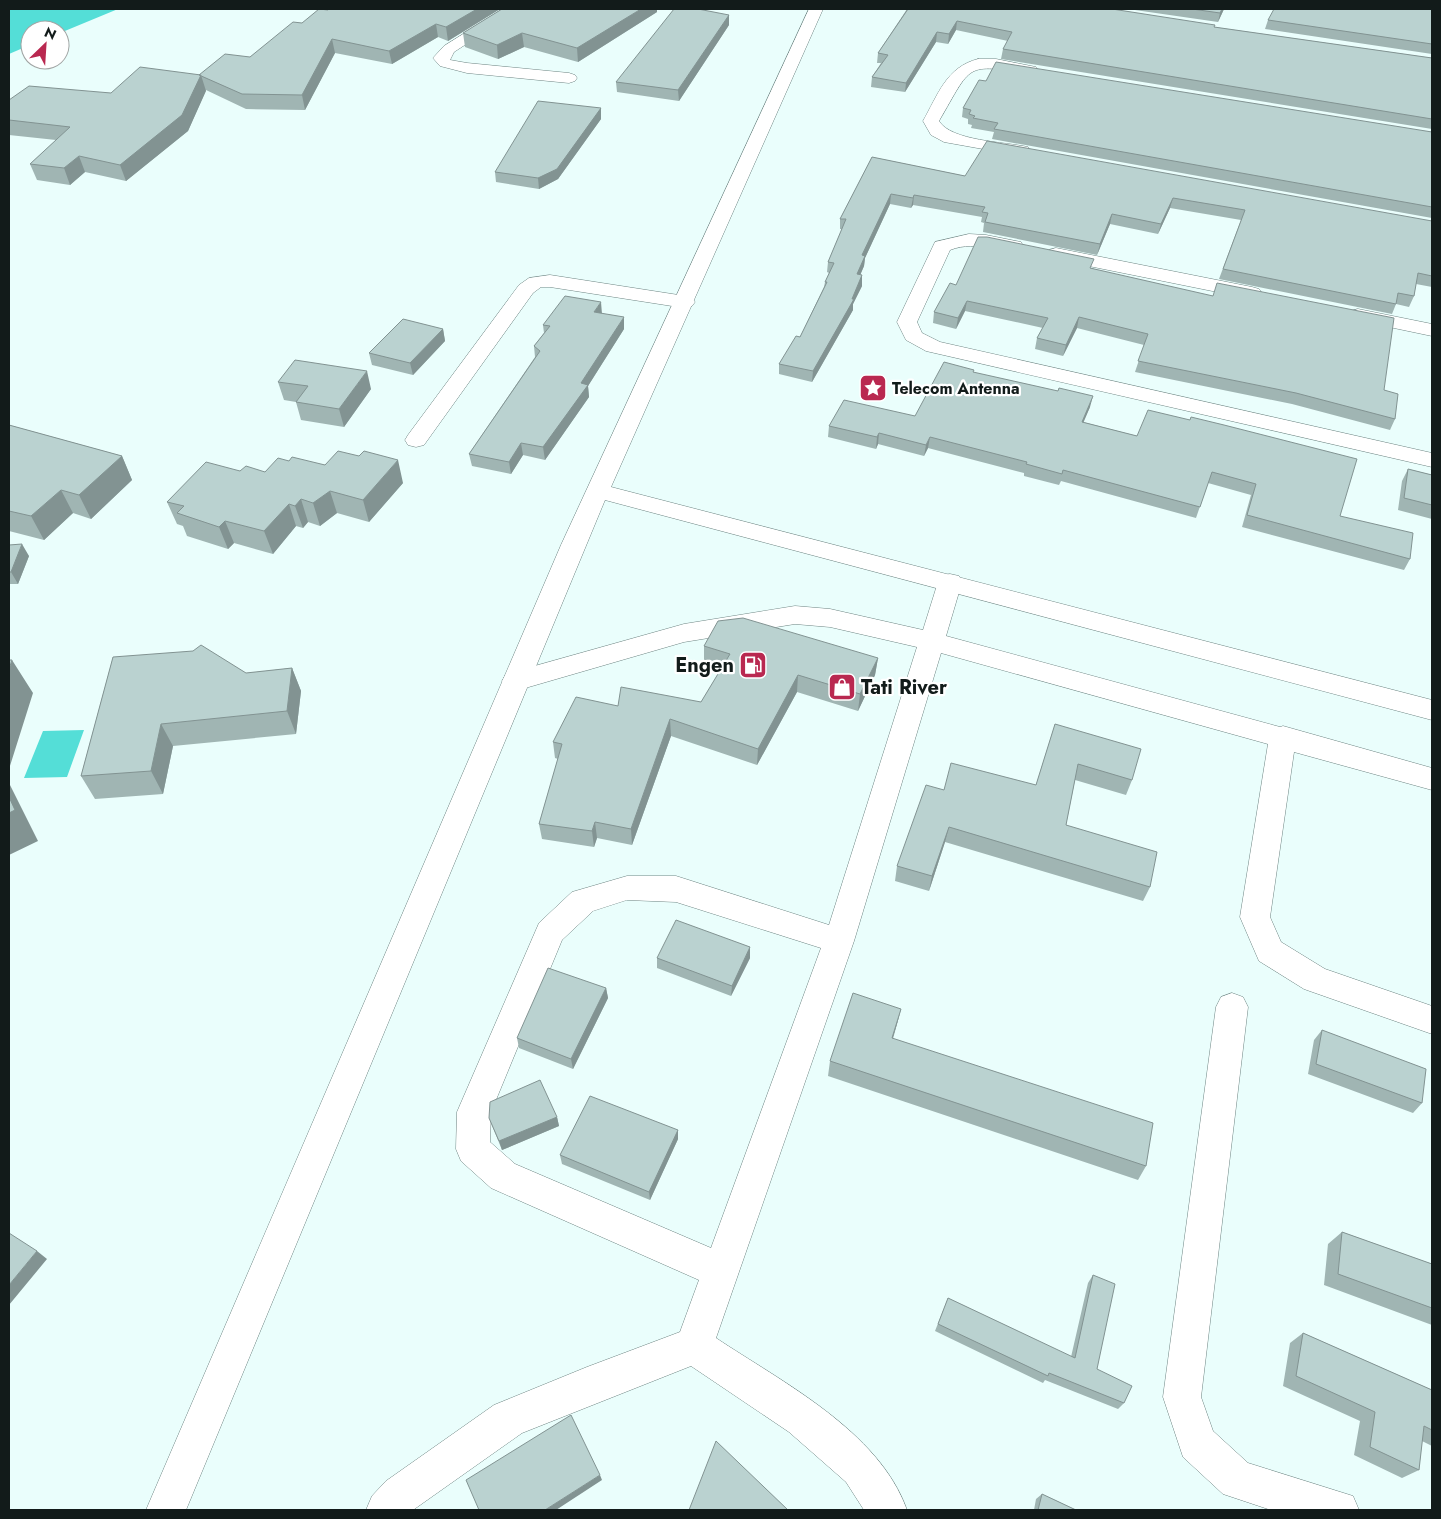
<svg xmlns="http://www.w3.org/2000/svg" width="1441" height="1519" viewBox="0 0 1441 1519" font-family="Jost,sans-serif">
<style>
.water{fill:#54ded7}
.lines{fill:none;stroke-linecap:round;stroke-linejoin:round}
.street-casing{stroke:#6e8583;stroke-width:1}
.secondary-casing{stroke:#6e8583;stroke-width:1}
.street{fill:#fff;fill-rule:evenodd}
.secondary{fill:#fff;fill-rule:evenodd}
.wall{fill:#a0b5b3}
.shaded-wall{fill:#829392}
.building{fill:#bad2d0;stroke:#829392}
.labels{text-anchor:middle;stroke-width:4.5;stroke-linejoin:round;paint-order:stroke}
.far-poi-label{font-size:16px;font-weight:bold;fill:#121b1a;stroke:#fff;text-anchor:start}
.poi-label{font-size:20px;font-weight:bold;fill:#121b1a;stroke:#fff;text-anchor:end}
</style>
<rect width="100%" height="100%" fill="#eafefc"/>
<!-- water -->
<path class="water" d="M9,9H118L60,33V30H30V45L9,54Z
M84,730L67,777L24,778L43,731Z"/>
<g class="lines">
<!-- street casing -->
<g class="street-casing">
<path id="street" d="M503,9H520L454,52L450,60L467,63L569,73L575,75L577,78L575,81L569,83L467,73L440,66L433,58L444,46Z
M978,59H996L1036,67L1039,70L1031,75C964,62 972,65 939,121C951,141 1005,142 1028,147L1030,151L1028,155L1022,156L944,142L931,135L923,121C938,95 946,67 978,59Z
M969,234L986,235L1021,242L1023,246L1021,250C999,255 979,239 950,250L917,322L922,333L940,342L1432,453V467L926,351L906,340L897,322L935,242Z
M1056,248L1252,287L1259,289L1262,293L1259,297L1252,299L1049,258L1047,254L1049,250Z
M550,275L685,296L692,298L695,302L692,306L685,308L550,287H541L533,293L424,445L416,447L408,445L405,440L408,435L519,285L529,278Z
M1358,309L1432,324V336L1351,319L1348,315L1351,311Z
M950,574L959,576L962,582L946,636L1280,727L1283,726L1432,768V790L1294,752L1270,917L1281,942L1325,969L1432,1006V1034L1304,989L1259,961L1240,917L1268,744L941,653L854,941L716,1338C782,1382 879,1431 907,1510H864L846,1482L789,1432L691,1366L522,1433L413,1510H366L372,1496L386,1481L494,1405L587,1367L680,1332L699,1280L491,1188L461,1161L456,1149L457,1112L539,923L572,892L627,876H676L829,925L917,647L830,627L795,624L684,642L515,691L506,688L502,681L506,674L684,624L795,606L830,609L923,630L938,582L941,576ZM627,900L676,902L821,948L711,1248L515,1164L490,1142L491,1112L562,940L593,911Z
M1232,993L1243,997L1248,1007L1201,1397L1213,1431L1248,1463L1353,1496L1359,1510H1271L1223,1494L1183,1457L1163,1397L1216,1007L1221,997Z"/>
</g>
<!-- secondary casing -->
<g class="secondary-casing">
<path id="secondary" d="M809,9H823L611,487L1432,700V720L605,500L186,1510H146L561,545Z"/>
</g>
<!-- street -->
<use href="#street" class="street"/>
<!-- secondary -->
<use href="#secondary" class="secondary"/>
</g>
<!-- wall -->
<path class="wall" d="M500,9L448,41L438,37L392,64L335,53L305,110L246,109L206,90L188,131L126,181L85,172L70,185L37,180L30,164L56,140L9,135V100L111,93L199,75L250,57L302,23L328,10Z
M906,9H1112L1214,27L1432,58V129L1001,59L1003,49L1008,41L956,30L948,44L936,42L905,92L871,87L872,77L881,63H877L878,53L907,9Z
M1128,9H1224L1218,22Z
M1432,9V54L1265,29L1268,20Z
M657,12L578,62L524,47L498,59L465,47L463,33Z
M729,15V25L679,101L617,92L616,82Z
M601,108V119L558,179L539,189L496,182L495,172Z
M963,108L1432,132V218L992,139L994,132L971,128L972,125L968,124V119L962,117Z
M872,157L965,176L1432,221V287L1416,284L1414,296L1409,307L1396,304L1392,314L1219,279L1241,220L1170,208L1158,234L1110,224L1097,255L983,232L984,223L981,222L982,217L913,205L911,208L890,204L865,258L864,266L860,275H862V286L853,304V310L812,382L779,374V364L800,337L824,287L825,282L829,273L827,272L828,262L842,229H840V219Z
M1092,268L1384,390L1395,419L1390,430L1292,404L1135,372L1144,345L1077,328L1063,356L1035,349L1037,338L1043,328L965,311L956,329L933,323L934,312L956,285Z
M602,314L624,329L588,386L589,397L545,460L523,455L511,474L472,466L469,454L535,357L534,346L544,333L543,325Z
M443,329L445,341L413,375L372,365L369,353Z
M973,372L1090,407L1083,422L1137,436L1340,516L1410,559L1404,570L1242,527L1251,495L1208,483L1196,518L1061,481L1059,485L1024,476V473L928,448L924,456L878,444L876,449L828,437L829,426L915,416Z
M278,382L371,389L344,427L301,420L296,402L284,400Z
M9,425L122,456L132,480L91,519L73,513L44,540L9,531Z
M289,461L325,465L403,483L369,522L337,513L320,526L308,522L303,528L296,526L273,554L234,543L228,549L187,536L183,526L177,524L167,502L240,471L265,472Z
M1408,469L1432,475V519L1398,510L1402,481Z
M9,545L29,556L18,584H9Z
M704,646L878,658L875,675L858,711L797,692L757,765L671,736L632,845L597,838L594,847L542,839L539,824L558,759L555,758L553,742L618,706L701,702L722,668L704,662Z
M113,657L246,673L292,668L301,691L296,734L173,746L163,794L95,799L81,776Z
M1055,724L1132,780L1126,795L1075,780L1066,825L1150,887L1143,901L945,842L929,891L895,881L897,866L944,790L1036,785Z
M657,958H750L731,996L657,968Z
M606,988L608,998L573,1069L519,1048L517,1038Z
M901,1009L893,1039L1146,1166L1138,1180L828,1076L830,1061Z
M1322,1030L1422,1103L1413,1113L1308,1074L1314,1040Z
M557,1117L559,1126L502,1150L489,1118Z
M678,1130V1139L650,1200L562,1164L560,1155Z
M1342,1232L1432,1264V1325L1324,1285L1328,1244Z
M1093,1275L1097,1369L1124,1403L1118,1409L1045,1380L1043,1383L935,1331L948,1298L1071,1357L1088,1283Z
M1303,1333L1432,1390V1446L1422,1441L1419,1470L1402,1478L1354,1455L1360,1421L1283,1386L1290,1343Z
M1042,1494L1076,1510H1034L1036,1499Z"/>
<!-- shaded-wall -->
<path class="shaded-wall" d="M477,9H500L448,41L446,27Z
M641,9H657V12L578,62L577,48Z
M1222,9H1224L1218,22L1220,13Z
M729,15V25L679,101L678,90Z
M957,21L956,30L948,44L949,34Z
M436,24L438,37L392,64L389,51Z
M937,32L936,42L905,92L906,83Z
M522,33L524,47L498,59L497,45Z
M332,39L335,53L305,110L302,95Z
M201,75L206,91L188,131L126,181L120,165Z
M601,108V119L558,179L539,189L538,178Z
M79,156L85,172L70,185L64,168Z
M891,194L890,204L865,258L864,266L856,285L857,274L862,255Z
M914,195L913,205L911,208L913,198Z
M1173,198L1170,208L1158,234L1161,224Z
M1112,214L1110,224L1097,255L1100,244Z
M862,275V286L853,304V310L812,382L813,371L852,299Z
M967,301L965,311L956,329L958,318Z
M601,302L602,314L594,312Z
M624,317V329L588,386L589,397L545,460L543,447L581,383Z
M1079,317L1077,328L1063,356L1066,345Z
M443,329L445,341L413,375L410,363Z
M367,371L371,389L344,427L339,409Z
M1093,396L1090,407L1079,433L1082,422Z
M879,433L878,444L876,449L877,437Z
M930,437L928,448L924,456L926,445Z
M521,443L523,455L511,474L509,462Z
M122,456L132,480L91,519L79,495Z
M398,460L403,483L369,522L363,500Z
M61,490L73,513L44,540L31,516Z
M330,491L337,513L320,526L313,503Z
M301,499L308,522L303,528L295,506Z
M289,504L296,526L273,554L264,531Z
M225,521L234,543L228,549L219,527Z
M22,544L29,556L18,584L11,572Z
M878,658L875,675L858,711L860,694Z
M12,660L33,693L9,769V669Z
M292,668L301,691L296,734L287,711Z
M798,675L797,692L757,765L758,749Z
M670,719L671,736L632,845L631,829Z
M161,724L173,746L163,794L151,771Z
M9,783L38,841L9,855Z
M595,822L597,838L594,847L592,831Z
M949,827L945,842L929,891L932,876Z
M750,947V958L731,996L732,986Z
M606,988L608,998L573,1069L571,1059Z
M901,1009L897,1024L888,1053L892,1038Z
M557,1117L559,1126L502,1150L499,1141Z
M678,1130V1139L650,1200L649,1192Z
M37,1251L47,1259L9,1305V1285Z
M600,1475L602,1480L556,1510H545Z"/>
<!-- building -->
<path class="building" d="M319,9L328,10L329,9H477L446,27L436,24L389,51L332,39L302,95L242,94L199,75L225,54L250,57L293,22L302,23Z
M502,9H641L577,48L522,33L497,45L463,33Z
M674,9H698L729,15L678,90L616,82Z
M908,9H1112L1215,25L1214,27L1432,58V119L1003,49L1012,32L957,21L949,34L937,32L906,83L872,77L888,55L878,53Z
M1192,9H1222L1220,13Z
M1274,9H1432V44L1268,20Z
M996,62L1432,132V207L994,129L998,123L973,118L975,116L969,114L971,110L963,108L979,80L986,81Z
M140,67L201,75L182,115L120,165L79,156L64,168L30,164L70,127L9,120V100L29,86L111,93Z
M538,101L601,108L557,169L538,178L495,172Z
M987,141L1432,221V276L1418,273L1414,296L1398,293L1396,304L1223,269L1245,210L1173,198L1161,224L1112,214L1100,244L985,222L988,213L982,212L985,207L914,195L913,198L891,194L862,255L865,256L857,274L862,275L852,299H854L813,371L779,364L796,336L800,337L827,282H825L834,263L828,262L846,219H840L872,157L965,176Z
M978,237H987L1094,259L1090,268L1213,296L1217,283L1394,318L1384,390L1398,394L1395,419L1296,393L1138,361L1148,334L1079,317L1066,345L1037,338L1048,318L967,301L958,318L934,312L950,283L956,285Z
M565,296L601,302L594,312L624,317L581,383L588,385L543,447L521,443L509,462L469,454L540,351L534,346L550,326L543,325Z
M403,319L443,329L410,363L369,353Z
M295,360L367,371L339,409L296,402L308,386L278,382Z
M944,362L974,370L973,372L1058,391L1059,388L1093,396L1082,422L1137,436L1148,410L1190,420L1191,417L1224,425L1357,459L1340,516L1413,533L1410,559L1247,515L1256,484L1212,472L1200,507L1063,470L1062,474L1026,464L1027,462L930,437L926,445L879,433L877,437L829,426L844,400L915,416Z
M9,425L122,456L79,495L61,490L31,516L9,511Z
M338,451L359,456L364,451L398,460L363,500L330,491L313,503L301,499L295,506L289,504L264,531L225,521L219,527L177,513L184,506L167,502L206,462L240,471L246,466L265,472L278,458L289,461L292,457L325,465Z
M1408,469L1432,475V505L1404,498Z
M22,544L11,572H9V545Z
M743,618L878,658L860,694L798,675L758,749L670,719L631,829L595,822L592,831L539,824L562,744L553,742L576,697L618,706L621,687L701,702L730,654L704,646L718,621Z
M201,645L246,673L292,668L287,711L161,724L151,771L81,776L113,657L193,651Z
M9,660H12L9,669Z
M1055,724L1141,749L1132,780L1078,764L1066,825L1157,852L1150,887L949,827L932,876L897,866L926,785L944,790L951,763L1036,785Z
M9,797L15,810L9,813Z
M676,920L750,947L732,986L657,958Z
M548,968L606,988L571,1059L517,1038Z
M853,993L901,1009L892,1038L1153,1123L1146,1166L830,1061Z
M1322,1030L1426,1069L1422,1103L1316,1064Z
M540,1080L557,1117L499,1141L489,1118L490,1102Z
M590,1096L678,1130L649,1192L560,1155Z
M1342,1232L1432,1264V1308L1338,1274Z
M9,1233L37,1251L9,1285Z
M1093,1275L1115,1284L1097,1369L1132,1386L1124,1403L1049,1373L1048,1376L938,1324L948,1298L1075,1358Z
M1303,1333L1432,1390V1430L1424,1426L1419,1470L1370,1447L1375,1412L1296,1376Z
M571,1415L600,1475L545,1510H479L466,1480Z
M716,1441L788,1510H689Z
M1042,1494L1076,1510H1038Z"/>
<!-- icons -->
<defs>
<g id="sight-square" transform="scale(1.4375)"><rect x="-9" y="-9" width="18" height="18" rx="4" fill="#b92850" stroke="#fff"/><path d="M0-6L1.8-2.2L6-1.7L2.9 1.2L3.7 5.4L0 3.3L-3.7 5.4L-2.9 1.2L-6-1.7L-1.8-2.2Z" fill="#fff"/></g>
<g id="fuel-square" transform="scale(1.4375)"><rect x="-9" y="-9" width="18" height="18" rx="4" fill="#b92850" stroke="#fff"/><path d="M-5.5-6h7V0h2V4h1.3V-2.5L3-4.5l.8-.8L6-3V5H2.5V1h-1V6h-7ZM-4.2-4.7v3.2H.2V-4.7Z" fill="#fff"/></g>
<g id="shop-square" transform="scale(1.4375)"><rect x="-9" y="-9" width="18" height="18" rx="4" fill="#b92850" stroke="#fff"/><path d="M-5-2.5h2.3a2.7 3.5 0 0 1 5.4 0H5L5.5 6h-11ZM-1.5-2.5h3a1.5 2.3 0 0 0-3 0Z" fill="#fff"/></g>
</defs>
<g fill-rule="evenodd">
<use href="#sight-square" x="873" y="388"/>
<use href="#fuel-square" x="753" y="665"/>
<use href="#shop-square" x="842" y="687"/>
</g>
<g class="labels">
<!-- far-poi labels -->
<g class="far-poi-label">
<text x="892" y="394">Telecom Antenna</text>
</g>
<!-- poi labels -->
<g class="poi-label">
<text x="734" y="672">Engen</text>
<text x="861" y="694" text-anchor="start">Tati River</text>
</g>
</g>
<!-- border -->
<rect width="1441" height="1519" fill="none" stroke="#121b1a" stroke-width="20"/>
<!-- north arrow -->
<g transform="translate(45 45) rotate(25)"><circle r="24" fill="#ffffff" stroke="#a0a4a3"/>
<path d="M0-4L9 19L0 12L-9 19Z" fill="#b92850"/>
<text y="-8" font-size="14" font-weight="bold" text-anchor="middle" fill="#121b1a">N</text>
</g>
</svg>
